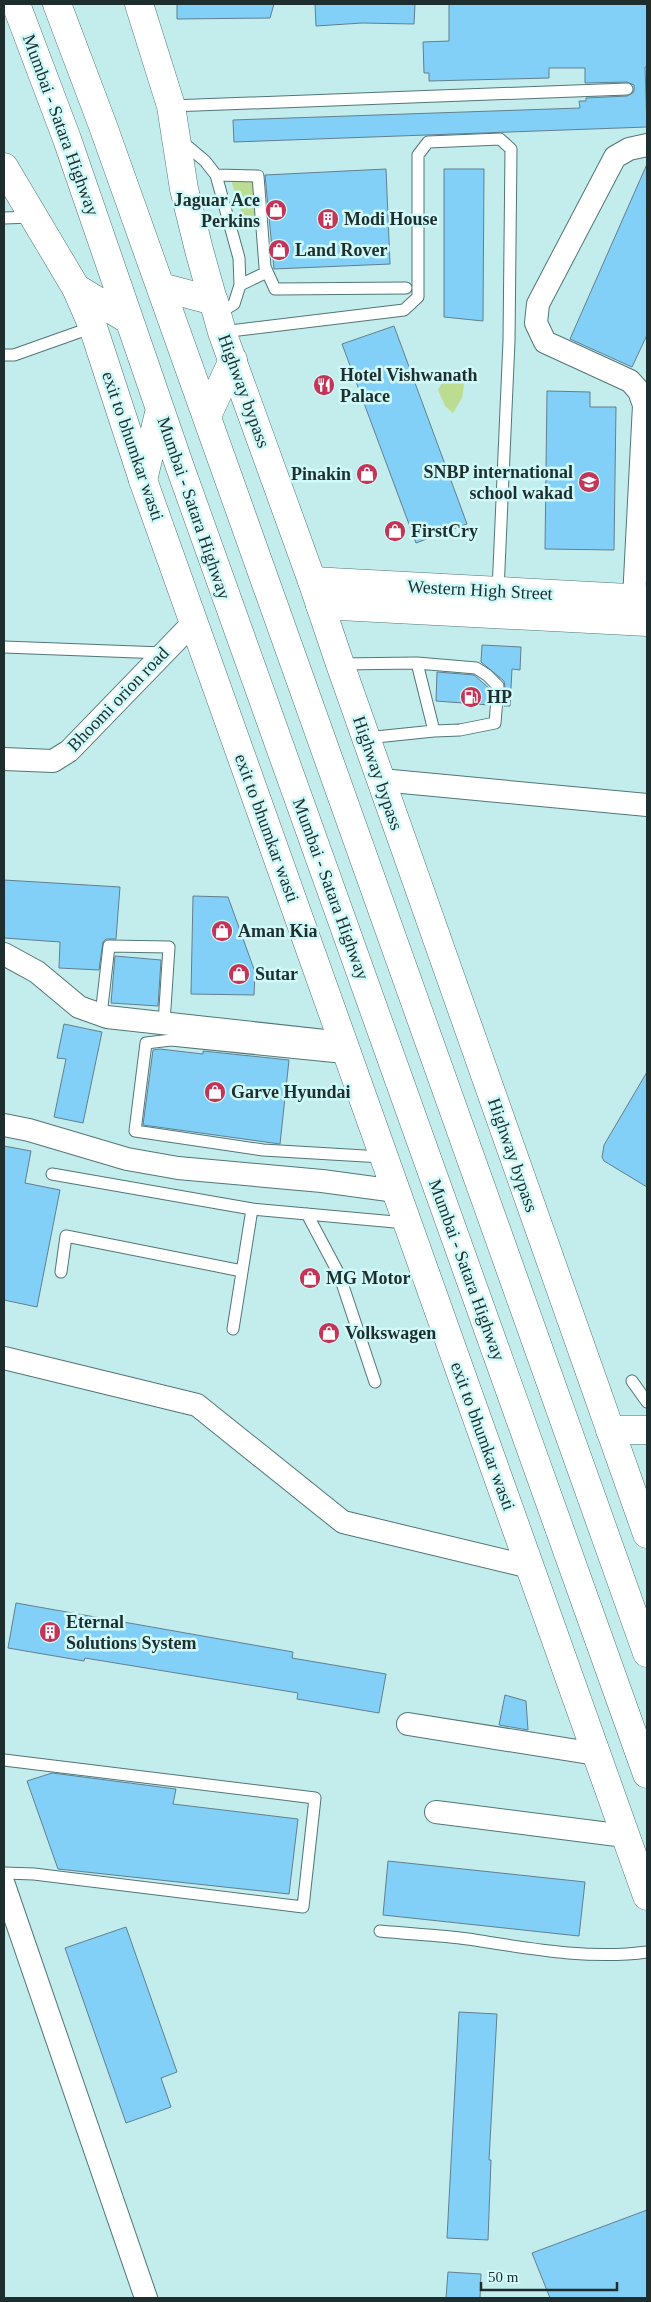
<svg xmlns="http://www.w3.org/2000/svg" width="651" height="2302" viewBox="0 0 651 2302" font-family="Georgia,serif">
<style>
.green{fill:#bbdc91}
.building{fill:#82d0f7;stroke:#627f8f}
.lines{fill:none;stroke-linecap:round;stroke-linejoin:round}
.lane-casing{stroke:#517677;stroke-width:13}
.street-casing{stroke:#517677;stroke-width:24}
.secondary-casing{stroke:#517677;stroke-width:29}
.primary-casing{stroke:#517677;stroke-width:29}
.highway-casing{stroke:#517677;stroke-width:29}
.lane{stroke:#fff;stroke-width:11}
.street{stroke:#fff;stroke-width:22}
.secondary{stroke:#fff;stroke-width:28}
.primary{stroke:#fff;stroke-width:28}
.highway{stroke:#fff;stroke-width:28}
.labels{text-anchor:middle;stroke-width:5;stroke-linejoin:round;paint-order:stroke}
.street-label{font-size:18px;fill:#1e2e2e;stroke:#d0f9f9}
.poi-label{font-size:18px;font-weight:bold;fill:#1e2e2e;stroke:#d0f9f9;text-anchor:start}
</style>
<rect width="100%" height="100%" fill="#c3ecec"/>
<!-- green -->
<path class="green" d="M256,179L259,222L245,224L231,180Z
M457,376L464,385L462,398L453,413L445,406L438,390L444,379Z"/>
<!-- building -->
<path class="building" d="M177,4H274L270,18L177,19Z
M315,4H415L414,24L362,23L316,26Z
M449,4H647V67H645L647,127L234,142L233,120L580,108L579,101H586V98L627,96L634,92V85L627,82L585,83V68H549V78L429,81V73H424L423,42L449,41Z
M647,164V335L632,367L570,339Z
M386,169L390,264L274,269L265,175Z
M444,169H484L483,321L444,317Z
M394,326L467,524L416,543L342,344Z
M547,391L590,392V407H616L614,550L545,549Z
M482,645L521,647L520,670L512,669L510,706H504L505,687L504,681L481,662Z
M437,672L474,675L490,689L489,705L436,701Z
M4,880L120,887L116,939H106L103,942L99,970L59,968L60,942L4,938Z
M193,896L228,897L255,972L254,995L191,994Z
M115,956L161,960L158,1006L111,1003Z
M64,1024L102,1032L83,1123L54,1117L66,1059L57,1058Z
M160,1049L203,1054V1051L289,1060L280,1144L143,1125L153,1050Z
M647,1072V1187L604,1161L602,1157L604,1145Z
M4,1146L31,1151L25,1183L60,1190L37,1307L4,1300Z
M16,1603L293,1652L292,1658L386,1674L379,1713L297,1699L298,1693L85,1658L84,1661L8,1648Z
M505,1695L526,1701L528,1730L499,1725Z
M52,1773L176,1789L173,1804L298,1819L289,1894L58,1869L27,1781Z
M388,1861L585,1882L579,1936L383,1915Z
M126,1927L177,2072L161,2078L171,2107L126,2123L65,1948Z
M459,2012L497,2014L489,2160H491L488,2240L447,2238Z
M647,2210V2298H550L532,2253Z
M448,2272L481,2274L480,2298H446Z"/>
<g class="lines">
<!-- lane casing -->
<g class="lane-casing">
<path id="lane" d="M171,106L627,89
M180,140L205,161L216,175L239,258L240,285L234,304L217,314
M216,175L258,176L265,267L275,289L406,288
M4,218L32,217
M240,285L267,272
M222,332L404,310L418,297V155L428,142L500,139L511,149L509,341L498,591
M4,355H14L93,327
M4,647L163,653
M417,663L476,668L487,675L498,686L495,723L460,730L434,731
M340,664L417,663L434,731L366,738
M101,1015L109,946L169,947L164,1023
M349,1058L171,1040L146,1043L135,1131L263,1150L382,1157
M52,1174L252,1209
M307,1214L339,1274L375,1382
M61,1272L66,1236L242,1271
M233,1329L252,1209L406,1223
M632,1381L647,1402
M4,1760L315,1798L303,1907L34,1874L4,1873
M380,1931C409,1934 439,1935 468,1939C527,1948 588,1960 647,1952"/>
</g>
<!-- street casing -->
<g class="street-casing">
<path id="street" d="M634,599L644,405L639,391L630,381L545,342L536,323L538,304L615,157L629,149L647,145
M4,759L53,761L69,751L194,622
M381,780L647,805
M4,954L37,972L79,1007L107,1017L343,1043
M4,1125L29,1130L127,1159L178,1168L322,1181L396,1191
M4,1358L197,1405L343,1522L530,1567
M408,1724L596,1754
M436,1812L625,1836
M4,1885L146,2298"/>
</g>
<!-- secondary casing -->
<g class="secondary-casing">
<path id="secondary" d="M312,581L647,599
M320,605L647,622
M610,1430H647"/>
</g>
<!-- primary casing -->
<g class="primary-casing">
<path id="primary" d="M139,4L171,106L184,189L199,250L222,332L312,581L340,664L647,1534
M4,167L76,288L93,327L143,480L647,1896"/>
</g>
<!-- highway casing -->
<g class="highway-casing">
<path id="highway" d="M16,4L67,139L180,467L647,1774
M57,4L103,126L647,1653
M161,287L214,301
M76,288L129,320
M207,416L233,360
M143,480L160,409"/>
</g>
<!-- lane -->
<use href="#lane" class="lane"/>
<!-- street -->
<use href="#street" class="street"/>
<!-- secondary -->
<use href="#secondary" class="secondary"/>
<!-- primary -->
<use href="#primary" class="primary"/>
<!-- highway -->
<use href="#highway" class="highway"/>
</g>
<!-- icons -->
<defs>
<g id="shop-disc" transform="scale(1.125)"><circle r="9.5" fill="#c43457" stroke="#d0f9f9"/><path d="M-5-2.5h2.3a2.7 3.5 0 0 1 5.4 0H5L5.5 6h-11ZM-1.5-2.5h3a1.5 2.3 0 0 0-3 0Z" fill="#fff"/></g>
<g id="building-disc" transform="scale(1.125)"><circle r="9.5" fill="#c43457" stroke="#d0f9f9"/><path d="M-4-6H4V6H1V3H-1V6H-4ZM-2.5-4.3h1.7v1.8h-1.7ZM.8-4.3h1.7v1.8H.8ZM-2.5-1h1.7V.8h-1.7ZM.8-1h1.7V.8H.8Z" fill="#fff"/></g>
<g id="restaurant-disc" transform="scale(1.125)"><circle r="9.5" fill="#c43457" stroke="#d0f9f9"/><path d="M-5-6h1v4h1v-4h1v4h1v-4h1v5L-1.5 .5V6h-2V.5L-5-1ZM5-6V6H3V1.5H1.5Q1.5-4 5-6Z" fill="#fff"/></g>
<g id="school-disc" transform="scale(1.125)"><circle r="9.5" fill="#c43457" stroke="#d0f9f9"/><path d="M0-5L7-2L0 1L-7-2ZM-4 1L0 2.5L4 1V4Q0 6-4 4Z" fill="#fff"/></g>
<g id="fuel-disc" transform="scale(1.125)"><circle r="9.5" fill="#c43457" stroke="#d0f9f9"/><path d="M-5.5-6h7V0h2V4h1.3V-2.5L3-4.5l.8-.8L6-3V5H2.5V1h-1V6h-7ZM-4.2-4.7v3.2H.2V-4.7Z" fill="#fff"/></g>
</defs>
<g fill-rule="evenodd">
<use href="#shop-disc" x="276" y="210"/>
<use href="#building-disc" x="328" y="219"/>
<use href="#shop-disc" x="279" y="250"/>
<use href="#restaurant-disc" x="324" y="385"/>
<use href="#shop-disc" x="367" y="474"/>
<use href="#school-disc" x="589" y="482"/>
<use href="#shop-disc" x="395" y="531"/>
<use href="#fuel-disc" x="471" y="697"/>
<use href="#shop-disc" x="222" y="931"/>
<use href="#shop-disc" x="239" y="974"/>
<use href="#shop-disc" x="215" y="1092"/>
<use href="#shop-disc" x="310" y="1278"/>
<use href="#shop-disc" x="329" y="1333"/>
<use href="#building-disc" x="50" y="1632"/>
</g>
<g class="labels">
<!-- street labels -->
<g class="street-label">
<text transform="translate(61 125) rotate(70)" y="6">Mumbai - Satara Highway</text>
<text transform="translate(244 391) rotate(70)" y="6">Highway bypass</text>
<text transform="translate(133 446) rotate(71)" y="6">exit to bhumkar wasti</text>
<text transform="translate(194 508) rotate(71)" y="6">Mumbai - Satara Highway</text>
<text transform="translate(480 590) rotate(3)" y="6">Western High Street</text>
<text transform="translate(118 699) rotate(-46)" y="6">Bhoomi orion road</text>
<text transform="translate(378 773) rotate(71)" y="6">Highway bypass</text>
<text transform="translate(267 828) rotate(70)" y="6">exit to bhumkar wasti</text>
<text transform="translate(331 889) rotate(70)" y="6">Mumbai - Satara Highway</text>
<text transform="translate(513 1155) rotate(71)" y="6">Highway bypass</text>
<text transform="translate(467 1270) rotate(70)" y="6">Mumbai - Satara Highway</text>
<text transform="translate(483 1436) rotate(70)" y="6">exit to bhumkar wasti</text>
</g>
<!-- poi labels -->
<g class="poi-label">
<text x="260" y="206" text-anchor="end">Jaguar Ace<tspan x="260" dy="21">Perkins</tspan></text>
<text x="344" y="225">Modi House</text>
<text x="295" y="256">Land Rover</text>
<text x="340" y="381">Hotel Vishwanath<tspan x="340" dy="21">Palace</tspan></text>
<text x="573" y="478" text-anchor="end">SNBP international<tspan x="573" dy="21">school wakad</tspan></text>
<text x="351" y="480" text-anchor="end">Pinakin</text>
<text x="411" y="537">FirstCry</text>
<text x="487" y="703">HP</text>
<text x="238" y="937">Aman Kia</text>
<text x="255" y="980">Sutar</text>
<text x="231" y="1098">Garve Hyundai</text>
<text x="326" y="1284">MG Motor</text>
<text x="345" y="1339">Volkswagen</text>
<text x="66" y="1628">Eternal<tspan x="66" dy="21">Solutions System</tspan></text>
</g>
</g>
<!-- border -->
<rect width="651" height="2302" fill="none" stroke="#1e2e2e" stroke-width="10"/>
<!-- scale -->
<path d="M481 2282v8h136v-8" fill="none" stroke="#1e2e2e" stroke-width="2.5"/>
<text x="488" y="2282" font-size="15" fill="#1e2e2e" stroke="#d0f9f9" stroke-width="4" paint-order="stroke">50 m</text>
</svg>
